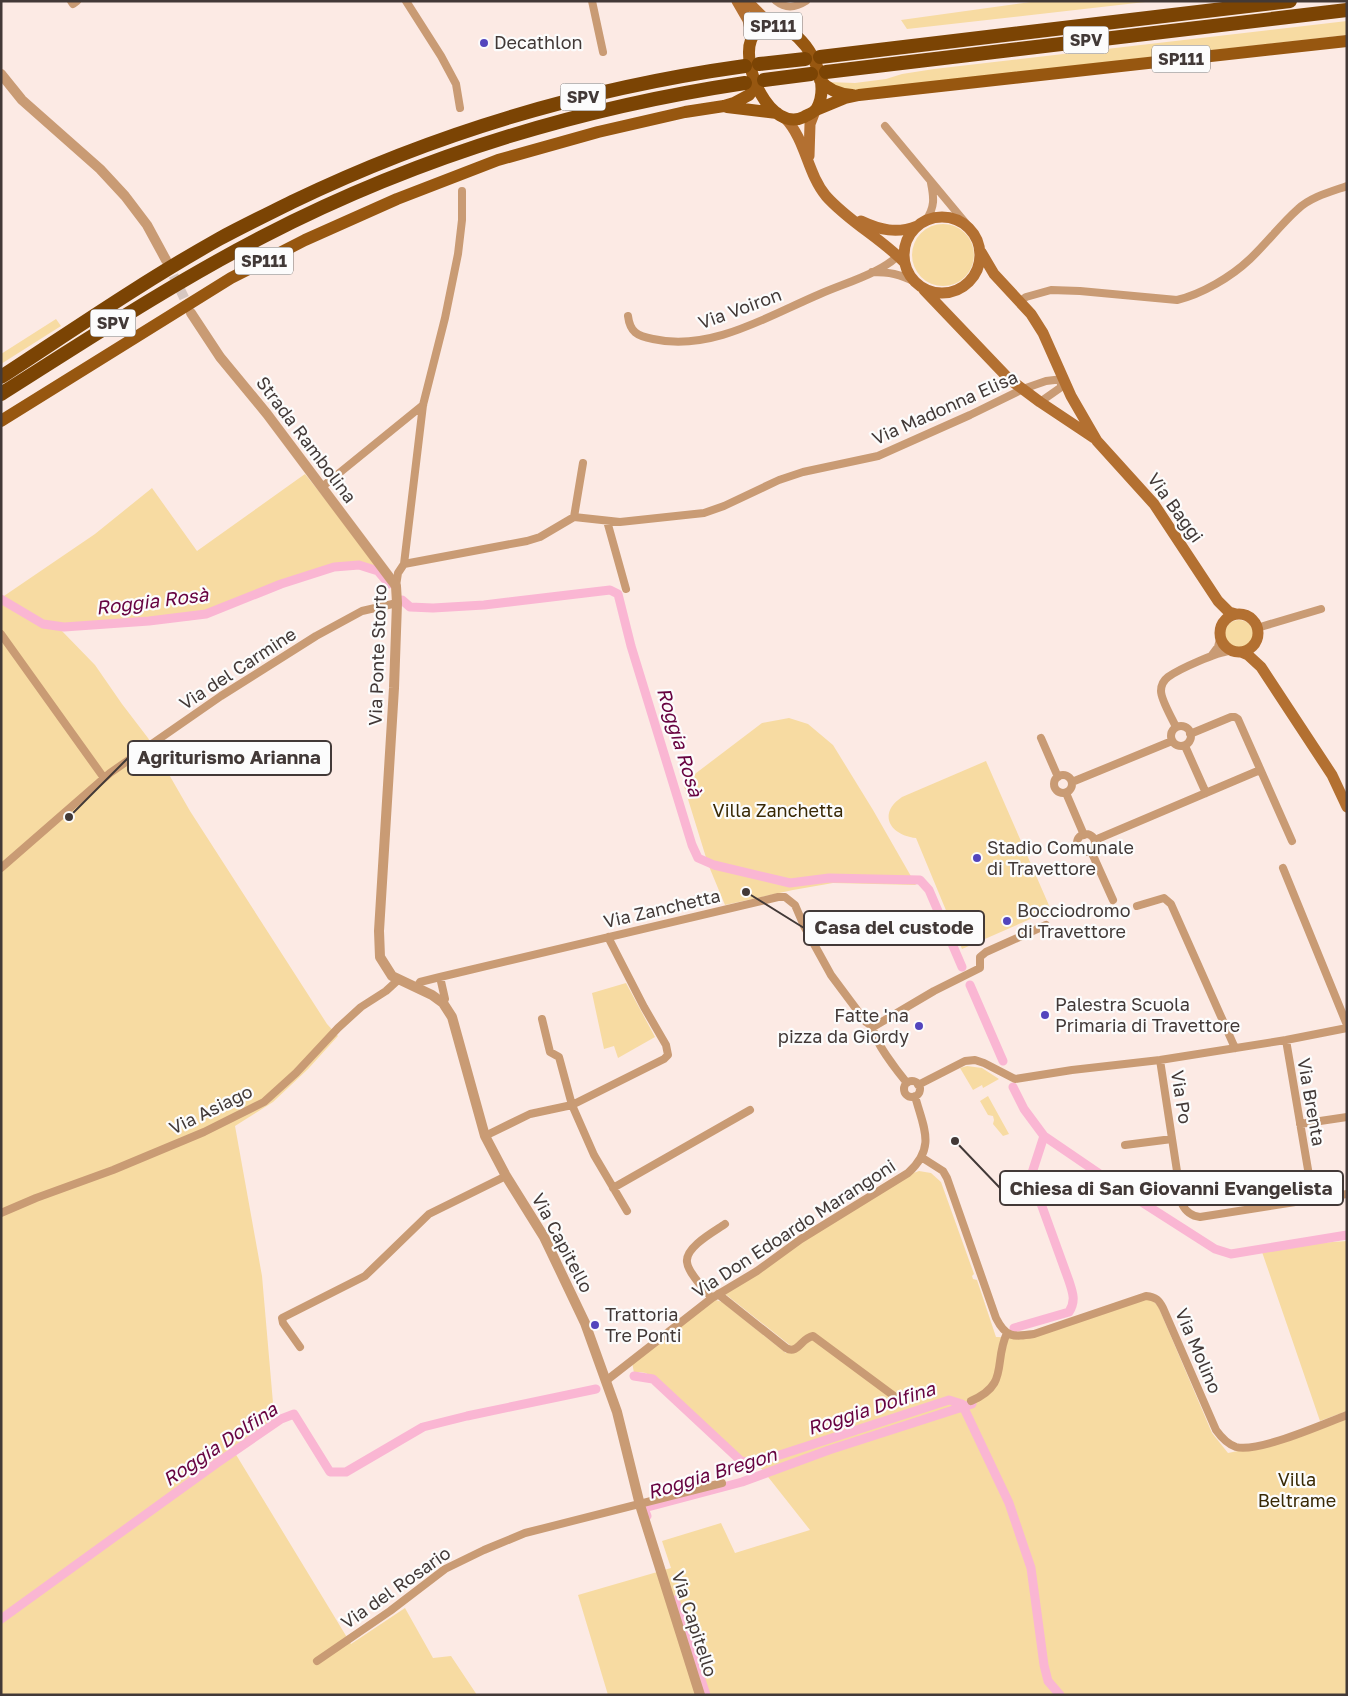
<svg xmlns="http://www.w3.org/2000/svg" width="1348" height="1696" viewBox="0 0 1348 1696" font-family="'Golos Text',sans-serif">
<style>
.green{fill:#f7dba2}
.lines{fill:none;stroke-linecap:round;stroke-linejoin:round}
.canal{stroke:#fab6d3;stroke-width:9}
.tertiary-tunnel{stroke:#d7c7c1;stroke-width:10;stroke-dasharray:10 5;stroke-linecap:butt}
.minor{stroke:#c99b74;stroke-width:8}
.tertiary{stroke:#c99b74;stroke-width:10}
.secondary{stroke:#b37031;stroke-width:11}
.primary{stroke:#975710;stroke-width:12}
.motorway{stroke:#7b4404;stroke-width:14}
.poi-dot{fill:#5345bd;stroke:#fcfcfc;stroke-width:2}
.labels{text-anchor:middle;stroke-width:4.5;stroke-linejoin:round;paint-order:stroke}
.shield{fill:#fcfcfc;stroke:#7a7472;stroke-width:1}
.shield-label{font-size:16px;font-weight:bold;fill:#423937}
.poi-label{font-size:18px;fill:#423937;stroke:#fcfcfc;text-anchor:start}
.street-label{font-size:18px;fill:#423937;stroke:#fcfcfc}
.park-label{font-size:18px;fill:#392905;stroke:#fcfcfc}
.water-label{font-size:19px;font-style:italic;fill:#670340;stroke:#fcfcfc}
.leader{fill:none;stroke:#423937;stroke-width:2}
.callout-dot{fill:#423937;stroke:#fcfcfc;stroke-width:2}
.callout{fill:#fcfcfc;stroke:#423937;stroke-width:2}
.callout-label{font-size:19px;text-anchor:middle;font-weight:bold;fill:#423937}
</style>
<rect width="100%" height="100%" fill="#fceae4"/>
<!-- green -->
<path class="green" d="M1038,1H1154L907,29L901,20Z
M1347,21V35L857,90L834,88L827,82L855,83L886,79L902,74L934,69Z
M912 255a31 31 0 1 1 62 0a31 31 0 1 1-62 0Z
M56,319L61,326L1,364V354Z
M305,474L378,565L375,574L359,568H337L292,583L209,616L192,620L61,628V630L95,665L122,704L148,738L190,811L327,1024L338,1036L308,1069L273,1102L235,1126L262,1276L275,1426L235,1453L351,1644L405,1608L433,1658L451,1656L477,1695H1V598L95,534L152,488L197,551Z
M1225 634a14 14 0 1 1 28 0a14 14 0 1 1-28 0Z
M789,718L808,724L833,745L873,810L916,885L833,883L793,890L725,905L708,864L683,783L762,723Z
M986,761L1051,910L962,949L916,838C890,835 877,814 902,797Z
M626,983L655,1037L618,1058L614,1046L604,1049L592,993Z
M967,1066L982,1068L999,1079L983,1088L982,1085L973,1090L960,1068Z
M988,1096L1009,1134L1003,1136L993,1124L994,1120L993,1116L988,1115L980,1101Z
M919,1171L931,1173L941,1182L974,1274L972,1276L973,1279L977,1280L996,1337L1026,1338L1146,1298L1153,1301L1158,1306L1212,1433L1228,1453L1267,1445L1347,1416V1695H608L578,1595L671,1568L662,1541L721,1523L735,1553L810,1530L753,1458L744,1460L737,1457L646,1373L639,1372L634,1373L632,1362L709,1302L716,1300L722,1302L786,1353L791,1346L724,1293L905,1176Z
M1347,1241V1411L1320,1421L1261,1249L1290,1245Z"/>
<g class="lines">
<!-- canal -->
<path class="canal" d="M1,599L43,624L64,627L149,621L206,614L281,584L334,567L359,565L378,571L389,584
M402,600L410,607L433,608L484,605L610,590L618,594L631,646L692,845L698,858L714,865L790,883L829,878L920,880L929,890L962,967
M970,985L1003,1061
M1013,1087L1024,1109L1044,1136L1129,1194L1215,1249L1231,1254L1347,1235
M1014,1328L1069,1312C1076,1301 1073,1293 1069,1281L1031,1176L1044,1136
M634,1376L653,1379L741,1461L755,1463L949,1400L962,1404L1009,1503L1031,1568L1044,1665L1048,1681L1060,1695
M647,1516L644,1508L742,1482L829,1450L972,1404
M675,1600L706,1695
M1,1619L217,1463L281,1419L294,1414L330,1472H346L423,1427L467,1416L596,1389"/>
<!-- tertiary-tunnel -->
<path class="tertiary-tunnel" d="M167,262L190,310"/>
<!-- minor -->
<path class="minor" d="M71,1L73,4L77,1
M406,1L441,56L456,84L460,108
M592,1L603,52
M776,1C786,9 795,8 806,1
M885,126L969,227
M926,220C935,207 934,198 931,183
M872,272C889,272 900,274 915,282
M1019,302L1026,297L1051,290L1080,291L1177,300C1202,294 1231,277 1250,259C1267,243 1281,224 1298,209C1311,197 1330,192 1347,186
M628,316C630,332 637,336 653,339C711,352 768,316 820,294C847,282 884,273 904,250
M322,487L423,405
M574,517L583,463
M607,521L626,589
M404,564L527,541L540,537L574,517L620,522L704,513L724,506L779,480L803,472L878,456L970,415L1023,389L1046,381L1063,379L1060,388L1040,402
M396,586L398,573L404,564L423,405L445,318L458,254L462,220V191
M1257,628L1321,609
M1,634L104,778
M1212,655L1218,647L1220,639
M1171 736a10 10 0 1 1 20 0a10 10 0 1 1-20 0Z
M1176,727C1172,718 1161,700 1161,691C1161,685 1164,680 1168,677C1179,669 1217,652 1230,651
M1190,734L1231,717H1235L1238,719L1292,841
M1041,738L1058,777
M1185,746L1206,793
M1054 784a9 9 0 1 1 18 0a9 9 0 1 1-18 0Z
M1072,782L1172,741
M1066,793L1084,835
M1077 843a9 9 0 1 1 18 0a9 9 0 1 1-18 0Z
M1095,840L1260,770
M1091,851L1113,900
M1,868L110,773L221,696L316,636L362,611L397,603
M1283,868L1347,1025
M1137,906L1164,898L1171,904L1235,1048
M440,977L445,999L443,1003
M417,987L420,982L440,977L778,897H785L795,905L804,926L831,975L866,1022L873,1027C873,1040 898,1072 907,1083
M542,1019L550,1052L559,1057L572,1105L594,1155L627,1211
M873,1027L934,991L980,968V957L986,952L1046,925
M1286,1040L1313,1199
M1160,1060L1182,1204C1186,1212 1191,1216 1200,1217L1347,1194
M904 1089a8 8 0 1 1 16 0a8 8 0 1 1-16 0Z
M918,1085L965,1061L975,1060L984,1063L1015,1079L1072,1070L1160,1060L1286,1040L1347,1028
M1300,1124L1347,1117
M485,1136L530,1114L572,1105L664,1059L668,1055L666,1045L644,1007L608,937
M1125,1145L1172,1139
M921,1157L943,1171L947,1178L996,1318C1006,1338 1013,1337 1034,1334L1146,1296C1156,1297 1159,1300 1163,1308L1216,1430C1221,1437 1227,1444 1236,1447C1258,1453 1323,1424 1347,1415
M613,1188L750,1110
M1,1213L36,1198L113,1170L204,1132L264,1102L296,1073L338,1028L361,1007L386,991L398,980
M718,1294L786,1348C798,1355 801,1338 813,1336L894,1396
M712,1298C705,1290 688,1273 687,1262C685,1247 715,1231 725,1224
M300,1347L283,1323L282,1318L365,1276L429,1214L506,1176
M607,1380L712,1298L757,1271L801,1239L908,1173C937,1147 923,1127 915,1096
M971,1401C1010,1384 993,1363 1007,1333
M317,1661L390,1611L445,1569L484,1550L525,1533L722,1483"/>
<!-- tertiary -->
<path class="tertiary" d="M1,74L22,100L100,169L125,196L147,225L166,260
M191,313L220,357L267,414L396,586L397,603L394,688L379,931L380,957L392,976L432,995L443,1003L452,1017L485,1136L506,1176L544,1237L585,1323L617,1412L640,1505L700,1695"/>
<!-- secondary -->
<path class="secondary" d="M737,1L748,20L752,38
M747,1L765,19L779,26
M785,118C806,140 807,173 826,196C849,222 881,238 905,263
M809,156L810,124L815,111
M904 255a38 38 0 1 1 76 0a38 38 0 1 1-76 0Z
M861,221C880,230 897,234 917,226
M981,252L994,274L1031,314L1043,333L1071,396L1097,441L1154,504L1218,601L1229,612L1236,614
M924,290L1009,379L1040,402L1094,438
M1220 633a19 19 0 1 1 38 0a19 19 0 1 1-38 0Z
M1241,652L1248,655L1261,667L1332,775L1347,807"/>
<!-- primary -->
<path class="primary" d="M768,26C776,26 783,26 790,31C812,46 830,83 817,108C814,113 809,114 804,117C770,133 741,66 751,40C753,33 761,28 768,26Z
M820,80C828,90 839,94 852,95
M727,107L777,113
M816,110L845,98L859,95L1347,41
M1,421L231,278L305,240L397,199L498,160L598,132L685,112L724,106L734,103L749,95L752,91L753,77"/>
<!-- motorway -->
<path class="motorway" d="M820,57L1290,1
M759,64L805,59
M826,72L1347,10
M764,80L811,74
M1,377C73,330 144,281 219,239C243,226 268,214 292,202C435,133 587,88 745,66
M1,394C88,339 173,283 264,236C415,158 578,108 745,83"/>
</g>
<!-- markers -->
<g class="poi-dot">
<circle cx="484" cy="43" r="5"/>
<circle cx="977" cy="858" r="5"/>
<circle cx="1007" cy="921" r="5"/>
<circle cx="1045" cy="1015" r="5"/>
<circle cx="919" cy="1026" r="5"/>
<circle cx="595" cy="1325" r="5"/>
</g>
<g class="labels">
<!-- shield labels -->
<g class="shield">
<rect x="744" y="12.5" width="58" height="27" rx="4"/>
<rect x="1063.5" y="26.5" width="45" height="27" rx="4"/>
<rect x="1152" y="45.5" width="58" height="27" rx="4"/>
<rect x="560.5" y="83.5" width="45" height="27" rx="4"/>
<rect x="235" y="247.5" width="58" height="27" rx="4"/>
<rect x="90.5" y="309.5" width="45" height="27" rx="4"/>
</g>
<g class="shield-label">
<text x="773" y="32">SP111</text>
<text x="1086" y="46">SPV</text>
<text x="1181" y="65">SP111</text>
<text x="583" y="103">SPV</text>
<text x="264" y="267">SP111</text>
<text x="113" y="329">SPV</text>
</g>
<!-- poi labels -->
<g class="poi-label">
<text x="494" y="49">Decathlon</text>
<text x="987" y="854">Stadio Comunale<tspan x="987" dy="21">di Travettore</tspan></text>
<text x="1017" y="917">Bocciodromo<tspan x="1017" dy="21">di Travettore</tspan></text>
<text x="1055" y="1011">Palestra Scuola<tspan x="1055" dy="21">Primaria di Travettore</tspan></text>
<text x="909" y="1022" text-anchor="end">Fatte 'na<tspan x="909" dy="21">pizza da Giordy</tspan></text>
<text x="605" y="1321">Trattoria<tspan x="605" dy="21">Tre Ponti</tspan></text>
</g>
<!-- street labels -->
<g class="street-label">
<text transform="translate(740 309) rotate(-20)" y="6">Via Voiron</text>
<text transform="translate(945 408) rotate(-24)" y="6">Via Madonna Elisa</text>
<text transform="translate(306 440) rotate(53)" y="6">Strada Rambolina</text>
<text transform="translate(1175 508) rotate(54)" y="6">Via Baggi</text>
<text transform="translate(378 655) rotate(-88)" y="6">Via Ponte Storto</text>
<text transform="translate(238 669) rotate(-33)" y="6">Via del Carmine</text>
<text transform="translate(662 909) rotate(-13)" y="6">Via Zanchetta</text>
<text transform="translate(1181 1097) rotate(81)" y="6">Via Po</text>
<text transform="translate(1311 1102) rotate(80)" y="6">Via Brenta</text>
<text transform="translate(211 1110) rotate(-26)" y="6">Via Asiago</text>
<text transform="translate(794 1229) rotate(-33)" y="6">Via Don Edoardo Marangoni</text>
<text transform="translate(562 1243) rotate(62)" y="6">Via Capitello</text>
<text transform="translate(1198 1351) rotate(67)" y="6">Via Molino</text>
<text transform="translate(396 1588) rotate(-35)" y="6">Via del Rosario</text>
<text transform="translate(694 1624) rotate(72)" y="6">Via Capitello</text>
</g>
<!-- park labels -->
<g class="park-label">
<text x="778" y="817">Villa Zanchetta</text>
<text x="1297" y="1486">Villa<tspan x="1297" dy="21">Beltrame</tspan></text>
</g>
<!-- water labels -->
<g class="water-label">
<text transform="translate(152 601) rotate(-7)" y="7">Roggia Rosà</text>
<text transform="translate(680 742) rotate(73)" y="7">Roggia Rosà</text>
<text transform="translate(871 1408) rotate(-18)" y="7">Roggia Dolfina</text>
<text transform="translate(220 1444) rotate(-34)" y="7">Roggia Dolfina</text>
<text transform="translate(712 1473) rotate(-17)" y="7">Roggia Bregon</text>
</g>
</g>
<!-- callouts -->
<path class="leader" d="M69 817L128 758M746 892L804 928M955 1141L1000 1188"/>
<g class="callout-dot">
<circle cx="69" cy="817" r="5"/>
<circle cx="746" cy="892" r="5"/>
<circle cx="955" cy="1141" r="5"/>
</g>
<g class="callout">
<rect x="128" y="741" width="203" height="34" rx="5"/>
<rect x="804" y="911" width="180" height="34" rx="5"/>
<rect x="1000" y="1171" width="343" height="34" rx="5"/>
</g>
<g class="callout-label">
<text x="229" y="764">Agriturismo Arianna</text>
<text x="894" y="934">Casa del custode</text>
<text x="1171" y="1195">Chiesa di San Giovanni Evangelista</text>
</g>
<!-- border -->
<rect width="1348" height="1696" fill="none" stroke="#423937" stroke-width="5"/>
</svg>
